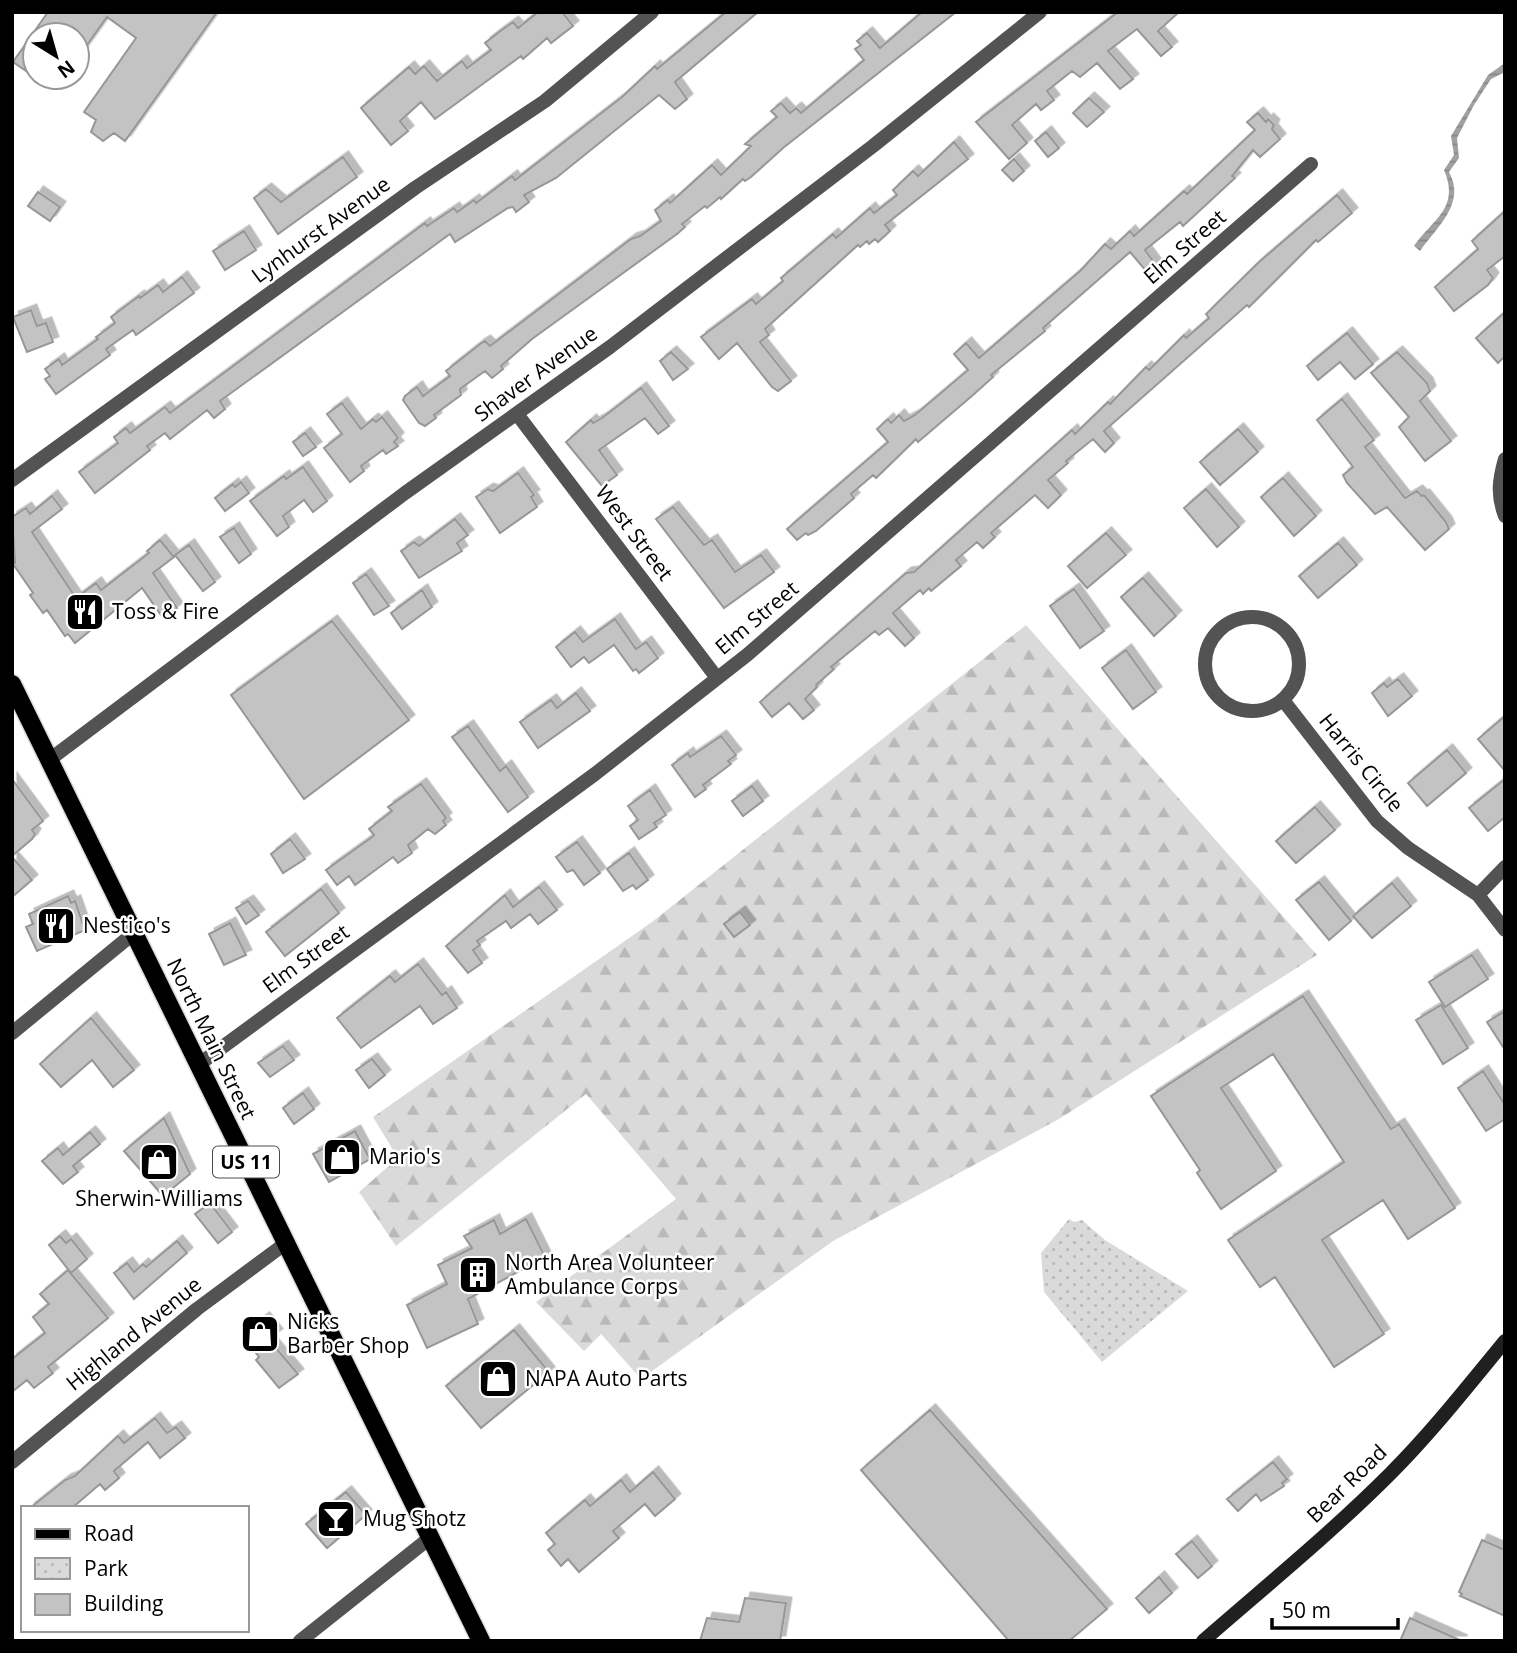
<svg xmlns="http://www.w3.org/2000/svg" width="1517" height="1653" viewBox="0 0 1517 1653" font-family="'Open Sans',sans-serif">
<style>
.forest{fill:url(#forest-firs)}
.park{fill:url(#park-dots)}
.water{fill:url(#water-rules)}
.building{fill:#c3c3c3;stroke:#979797;stroke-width:2;filter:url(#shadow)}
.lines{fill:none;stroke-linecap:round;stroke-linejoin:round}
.primary-casing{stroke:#dbdbdb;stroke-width:21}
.street{stroke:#535353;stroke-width:14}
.secondary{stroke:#202020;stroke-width:14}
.primary{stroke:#000;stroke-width:18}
.labels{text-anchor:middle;stroke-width:5;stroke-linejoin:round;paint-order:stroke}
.shield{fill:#fff;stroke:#4c4c4c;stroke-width:2}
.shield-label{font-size:19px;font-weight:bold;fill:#000}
.street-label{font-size:21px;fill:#000;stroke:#fff}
.poi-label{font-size:21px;fill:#000;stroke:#fff;text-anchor:start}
</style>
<defs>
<pattern id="forest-firs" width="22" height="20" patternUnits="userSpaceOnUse" patternTransform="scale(1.75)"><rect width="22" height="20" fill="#dadada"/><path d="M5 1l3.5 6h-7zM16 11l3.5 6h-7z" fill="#b9b9b9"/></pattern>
<pattern id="park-dots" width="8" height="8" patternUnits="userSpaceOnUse" patternTransform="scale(1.75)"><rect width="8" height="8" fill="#dadada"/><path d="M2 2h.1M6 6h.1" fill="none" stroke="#b9b9b9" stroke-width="1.8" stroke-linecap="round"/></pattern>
<pattern id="water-rules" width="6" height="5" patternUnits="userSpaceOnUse" patternTransform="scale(1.75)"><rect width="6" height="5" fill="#a1a1a1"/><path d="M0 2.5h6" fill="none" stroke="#898989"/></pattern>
<filter id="shadow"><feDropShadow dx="5.5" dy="-5.5" stdDeviation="0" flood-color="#0004"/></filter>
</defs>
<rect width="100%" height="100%" fill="#fff"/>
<!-- forest -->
<path class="forest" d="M1026,625L1317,955L1059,1119L833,1241L641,1379L601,1334L584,1351L536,1302L676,1199L586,1094L396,1246L359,1192L398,1158L373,1117L652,922Z"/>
<!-- park -->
<path class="park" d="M1069,1219L1074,1222L1082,1220L1105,1240L1188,1291L1102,1362L1044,1292L1041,1253Z"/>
<!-- water -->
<path class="water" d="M1505,63V72L1491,79L1474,105L1457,138L1459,158L1449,172C1466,203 1438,226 1420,251L1414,246C1434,218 1460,208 1444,170L1454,155L1451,136L1488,75Z"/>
<!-- building -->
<path class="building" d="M48,12H217L125,141L114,133L103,141L91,132L96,120L84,112L136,38L107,17L77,59V35H35V77L13,62Z
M538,12H562L573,26L551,43L547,38L523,59L521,56L435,119L421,102L400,121L408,131L391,145L361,108L409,67L415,74L424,66L437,81L462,61L467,68L491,50L485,43L499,32L513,22L518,28Z
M726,12H758L675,82L687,99L675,109L659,95L556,178L524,195L529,202L516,212L513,207L508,208L455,242L450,234L220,401L225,409L214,418L207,410L170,439L165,433L147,446L150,450L95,493L79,472L118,443L114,437L126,428L130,433L165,407L170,413L425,223L427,226L454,208L457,212L474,200L476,203L512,176L515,180L622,97L655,66L657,69Z
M922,12H956L783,148L751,177L745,181L743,179L721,199L720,197L707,208L705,206L682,224L685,227L677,234L532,339L501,366L503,369L492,378L485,371L460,389L461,395L434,415L436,418L425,426L419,423L403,400L405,396L417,387L423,396L450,376L446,371L480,344L485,341L490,346L631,239L640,236L661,221L655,210L668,200L670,203L712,165L721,175L751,146L745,144L777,117L771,111L781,103L790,113L796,108L801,113L864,60L855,49L861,45L857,41L867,33L880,48Z
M1118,12H1179L1158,31L1172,47L1161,56L1137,29L1108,51L1133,79L1120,89L1097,63L1080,77L1072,71L1047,91L1054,100L1041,110L1036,104L1012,125L1027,143L1009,159L976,122Z
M1089,98L1104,112L1087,127L1073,113Z
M1258,113L1266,122L1268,119L1274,125L1272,129L1280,139L1260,157L1253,150L1232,176L1235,178L1183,226L1180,222L1145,250L1156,265L1147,272L1130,252L1043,328L1045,331L991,375L993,377L973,395L918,442L916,439L876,478L873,475L851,494L854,498L816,531L808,535L806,533L797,540L787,529L888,442L877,429L888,419L891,423L899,415L904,421L915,415L968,370L954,354L966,343L979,358L1080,271L1105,244L1111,249L1130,231L1134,236L1184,191L1187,194L1255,130L1247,122Z
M1046,132L1059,148L1048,157L1035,141Z
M954,142L968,159L885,225L890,231L878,242L875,239L869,244L867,241L860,247L858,245L765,329L769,335L760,342L791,381L778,391L772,387L737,343L719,359L701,337L752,299L756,304L783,281L781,278L833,234L836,238L870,208L874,213L897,195L893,190L913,171L918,176Z
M343,157L357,177L278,234L254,198L266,189L281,202Z
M1014,159L1024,171L1013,181L1002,170Z
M38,192L60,207L50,221L28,206Z
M1337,195L1352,213L1318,242L1316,240L1249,307L1247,305L1104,431L1114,443L1105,452L1093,439L1066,461L1068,463L1048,480L1061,495L1048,508L1035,495L991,533L995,537L983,548L977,542L956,560L961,566L931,591L929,588L923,594L920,590L893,613L914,638L905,646L888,628L879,635L875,631L831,667L834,669L816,685L817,687L805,699L814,710L803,719L789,703L772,717L760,702L906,573L914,572L1072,430L1075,434L1108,402L1110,404L1146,367L1149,370L1184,335L1186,338L1209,318L1206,314L1259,262Z
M1505,211V256L1487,270L1493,278L1488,285L1454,311L1435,287L1478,249L1472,241Z
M244,231L256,250L225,270L213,251Z
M182,277L194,293L136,335L133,330L106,349L110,355L56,394L45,379L50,376L45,369L59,359L62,365L98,339L96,337L115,323L111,317L139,296L140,298L158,285L163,292Z
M31,310L37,326L46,323L53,342L27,352L13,317Z
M1505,312V356L1498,363L1476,338Z
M1347,333L1373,364L1355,379L1340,362L1318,380L1307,366Z
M671,352L688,369L673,380L660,361Z
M1397,352L1427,383L1430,391L1420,401L1451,441L1425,461L1399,427L1409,417L1371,373Z
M641,388L669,426L658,434L645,418L599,450L617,475L602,486L566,442L591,420L593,423L602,418Z
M1342,399L1374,440L1365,447L1405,498L1417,491L1422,496L1424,495L1446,522L1449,529L1425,550L1387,507L1375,514L1347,483L1343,475L1353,467L1317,420Z
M342,403L361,429L373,419L376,422L382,417L398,438L394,442L398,446L386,454L383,450L361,466L364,471L350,482L324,448L342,434L327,414Z
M1238,429L1258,452L1220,485L1200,462Z
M305,433L316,447L303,456L293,442Z
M303,467L327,501L313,512L304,500L283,516L289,527L277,536L250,501L284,476L286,479Z
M518,473L534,495L531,497L537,507L500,533L476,497L488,489L493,491Z
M1283,478L1316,516L1294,536L1261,497Z
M241,482L249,493L225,511L215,498L233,484L235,487Z
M1206,489L1239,527L1217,547L1184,508Z
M52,496L62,509L32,532L76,598L96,583L101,590L149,553L147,551L160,540L174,557L153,573L177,608L163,618L142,588L75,643L68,634L65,636L47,610L43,613L30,595L33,593L13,564L15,563L12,517L26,508L30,514Z
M673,507L704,545L712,540L735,572L761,555L774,572L724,608L656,519Z
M455,519L468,535L457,543L462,551L419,578L401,551L414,542L419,546Z
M234,528L251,554L239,563L220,537Z
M1106,533L1126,555L1087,588L1068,566Z
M1338,543L1357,565L1318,598L1299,576Z
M189,545L215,582L203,591L175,555Z
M366,574L389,606L374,615L353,583Z
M1143,578L1176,616L1154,636L1121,597Z
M1074,589L1104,631L1080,648L1050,606Z
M422,590L432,607L402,629L391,613Z
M615,619L636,649L646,642L658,658L639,673L636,669L633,671L614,645L589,663L584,657L571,667L556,647L575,632L583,642Z
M332,621L409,720L304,799L231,695Z
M1126,650L1156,692L1133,709L1102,668Z
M1398,679L1412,696L1388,716L1372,693L1384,683L1387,687Z
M576,693L590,711L538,748L520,722L551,700L557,708Z
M1505,716V771L1478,739Z
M468,726L500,771L506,766L528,797L508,812L452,737Z
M721,736L736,755L728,761L731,764L703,785L706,789L695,797L672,765L688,753L690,757Z
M1447,750L1466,773L1427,806L1408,783Z
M12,779L43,821L32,830L35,834L32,839L12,856Z
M1505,779V817L1488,831L1469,808Z
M421,784L446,818L443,821L446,825L435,834L428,829L408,845L412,853L398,863L393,857L355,885L349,876L337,885L326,870L372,837L374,835L369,829L392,811L388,807Z
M752,786L763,801L743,816L732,801Z
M650,790L666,815L654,823L657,827L639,839L630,826L638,820L628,806Z
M1315,807L1335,830L1296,863L1276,841Z
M290,839L305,859L283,873L271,854Z
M577,842L600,873L584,885L573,870L567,872L556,857Z
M629,853L648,880L636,889L633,885L623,891L607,869Z
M12,857L32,880L12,897Z
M1319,882L1351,921L1329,940L1296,900Z
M1392,883L1411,906L1372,938L1353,916Z
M539,887L557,910L538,924L530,914L511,928L506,921L477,941L480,945L473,950L482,963L468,973L446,946L505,895L513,907Z
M321,889L339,913L285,956L266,932Z
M68,896L71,903L75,901L85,930L37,951L26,927L33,924L29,914Z
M248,901L259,915L246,924L236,908Z
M740,912L750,925L734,937L724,924Z
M230,923L246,955L224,965L209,934Z
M1472,955L1488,979L1445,1007L1429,982Z
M418,964L442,995L446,992L457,1008L433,1024L420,1006L361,1048L337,1018L390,976L395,982Z
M1303,996L1391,1129L1399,1124L1455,1208L1408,1239L1383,1200L1322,1240L1384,1334L1334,1367L1275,1277L1260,1287L1228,1240L1344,1162L1273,1054L1221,1088L1276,1171L1221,1209L1197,1173L1200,1170L1151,1096Z
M1441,1005L1468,1048L1443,1064L1416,1020Z
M1505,1011V1050L1487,1022Z
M91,1018L134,1070L113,1087L92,1060L61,1087L40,1064Z
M283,1046L294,1060L270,1077L258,1063Z
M372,1059L385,1075L369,1088L356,1070Z
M1483,1071L1505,1105V1119L1486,1131L1458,1088Z
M303,1093L314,1109L294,1124L283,1108Z
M164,1118L190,1174L163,1196L124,1151Z
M355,1131L370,1159L329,1182L313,1154Z
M90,1132L100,1144L73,1166L78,1172L63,1184L42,1161L58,1148L63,1155Z
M210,1203L232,1232L218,1243L195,1214Z
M526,1219L545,1257L468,1299L478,1324L427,1348L407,1305L447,1284L438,1265L472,1248L464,1236L494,1220L500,1234Z
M60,1236L66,1243L71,1239L87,1259L71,1273L49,1245Z
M177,1241L187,1253L134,1299L114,1273L127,1263L134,1272L143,1264L146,1267Z
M68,1270L108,1318L48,1367L53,1373L34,1388L27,1380L12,1392V1359L45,1333L33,1317L49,1304L40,1294Z
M264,1318L277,1334L269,1340L298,1374L279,1388L256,1360L259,1357L242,1335Z
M514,1330L549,1372L481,1428L446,1386Z
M930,1410L1107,1609L1069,1641H1009L861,1470Z
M155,1418L167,1433L176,1427L185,1438L160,1458L148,1442L114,1471L119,1478L105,1490L100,1484L72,1508H30L65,1480L75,1476L118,1436L124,1443Z
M1273,1462L1287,1479L1282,1483L1284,1486L1261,1501L1256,1494L1238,1511L1227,1499Z
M653,1472L675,1499L655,1516L645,1504L613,1531L619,1538L579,1572L568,1559L561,1566L548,1550L555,1544L546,1533L585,1500L590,1506L621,1480L630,1492Z
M346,1492L366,1515L327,1548L306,1524Z
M1482,1540L1505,1550V1616L1460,1596L1462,1594L1459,1592Z
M1192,1541L1212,1566L1198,1578L1176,1554Z
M1159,1577L1172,1593L1149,1613L1136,1598Z
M745,1598L786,1603L780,1641H700L707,1618L739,1622Z
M1410,1618L1462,1641H1400Z"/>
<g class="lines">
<!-- primary casing -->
<g class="primary-casing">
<path id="primary" d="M12,684L481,1641"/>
</g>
<!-- street -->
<path class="street" d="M517,414L717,678
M1505,459C1499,480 1497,495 1505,516
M12,480L415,188L545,101L652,12
M1205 664a47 47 0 1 1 94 0a47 47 0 1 1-94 0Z
M1283,700L1377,821L1408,848L1478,895L1505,930
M49,760L405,493L610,347L873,146L1040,12
M1478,895L1505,867
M12,1033L134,933
M198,1065L595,774L747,655L1311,164
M12,1462L197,1309L286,1243
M300,1641L431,1537"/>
<!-- secondary -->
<path class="secondary" d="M1203,1641C1266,1586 1331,1533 1390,1474C1431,1433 1468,1386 1505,1341"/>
<!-- primary -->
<use href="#primary" class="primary"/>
</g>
<!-- icons -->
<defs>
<g id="restaurant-square" transform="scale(2.0125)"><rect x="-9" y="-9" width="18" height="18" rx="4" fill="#000" stroke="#fff"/><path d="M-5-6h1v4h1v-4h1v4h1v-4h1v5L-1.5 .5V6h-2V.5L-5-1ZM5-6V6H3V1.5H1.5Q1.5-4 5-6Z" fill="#fff"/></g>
<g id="shop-square" transform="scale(2.0125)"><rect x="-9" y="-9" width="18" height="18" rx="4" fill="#000" stroke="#fff"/><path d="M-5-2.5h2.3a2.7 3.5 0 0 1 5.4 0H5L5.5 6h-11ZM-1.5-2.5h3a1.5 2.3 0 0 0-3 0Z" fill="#fff"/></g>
<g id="building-square" transform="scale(2.0125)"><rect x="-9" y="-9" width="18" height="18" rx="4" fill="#000" stroke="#fff"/><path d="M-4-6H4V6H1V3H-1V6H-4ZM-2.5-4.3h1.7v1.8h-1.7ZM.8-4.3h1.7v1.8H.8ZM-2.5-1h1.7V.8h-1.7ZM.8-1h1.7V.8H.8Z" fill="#fff"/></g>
<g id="bar-square" transform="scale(2.0125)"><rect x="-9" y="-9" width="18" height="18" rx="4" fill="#000" stroke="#fff"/><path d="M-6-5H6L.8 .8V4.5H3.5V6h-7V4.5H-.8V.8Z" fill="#fff"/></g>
</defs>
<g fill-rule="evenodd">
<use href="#restaurant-square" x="85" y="612"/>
<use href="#restaurant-square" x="56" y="926"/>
<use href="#shop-square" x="342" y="1157"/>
<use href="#shop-square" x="159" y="1162"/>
<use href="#building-square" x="478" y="1275"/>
<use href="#shop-square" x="260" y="1334"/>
<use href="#shop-square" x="498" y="1379"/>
<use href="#bar-square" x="336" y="1519"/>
</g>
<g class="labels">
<!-- shield labels -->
<rect class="shield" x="213" y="1146.5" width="66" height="31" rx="5"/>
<g class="shield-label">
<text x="246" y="1169">US 11</text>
</g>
<!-- street labels -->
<g class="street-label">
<text transform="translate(321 230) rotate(-36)" y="7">Lynhurst Avenue</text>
<text transform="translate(1185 247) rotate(-41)" y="7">Elm Street</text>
<text transform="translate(536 374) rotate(-36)" y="7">Shaver Avenue</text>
<text transform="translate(634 533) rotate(53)" y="7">West Street</text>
<text transform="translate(757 618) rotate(-40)" y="7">Elm Street</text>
<text transform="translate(1361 763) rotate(51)" y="7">Harris Circle</text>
<text transform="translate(306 959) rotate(-36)" y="7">Elm Street</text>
<text transform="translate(211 1039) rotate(64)" y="7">North Main Street</text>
<text transform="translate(134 1334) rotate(-39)" y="7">Highland Avenue</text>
<text transform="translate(1347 1484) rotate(-44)" y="7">Bear Road</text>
</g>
<!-- poi labels -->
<g class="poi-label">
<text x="112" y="619">Toss &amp; Fire</text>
<text x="83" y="933">Nestico's</text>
<text x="369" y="1164">Mario's</text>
<text x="159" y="1206" text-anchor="middle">Sherwin-Williams</text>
<text x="505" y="1270">North Area Volunteer<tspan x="505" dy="24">Ambulance Corps</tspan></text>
<text x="287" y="1329">Nicks<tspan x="287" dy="24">Barber Shop</tspan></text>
<text x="525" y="1386">NAPA Auto Parts</text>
<text x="363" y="1526">Mug Shotz</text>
</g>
</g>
<!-- border -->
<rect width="1517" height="1653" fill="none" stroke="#000000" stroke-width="28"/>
<!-- legend -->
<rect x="21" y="1506" width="228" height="126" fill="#ffffff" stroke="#999999" stroke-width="2"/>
<rect x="35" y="1529" width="35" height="10" fill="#000000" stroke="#999999" stroke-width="2"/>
<text x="84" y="1541" font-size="21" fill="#000000">Road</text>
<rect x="35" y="1558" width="35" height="21" fill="url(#park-dots)" stroke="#999999" stroke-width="2"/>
<text x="84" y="1576" font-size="21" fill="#000000">Park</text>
<rect x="35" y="1594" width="35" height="21" fill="#c3c3c3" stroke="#999999" stroke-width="2"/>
<text x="84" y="1611" font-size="21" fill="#000000">Building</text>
<!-- north arrow -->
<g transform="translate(56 56) rotate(143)"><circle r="33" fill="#ffffff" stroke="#999999" stroke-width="2"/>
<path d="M0-5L12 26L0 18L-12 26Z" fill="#000000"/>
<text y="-10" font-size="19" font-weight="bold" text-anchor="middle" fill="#000000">N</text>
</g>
<!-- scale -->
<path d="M1272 1618v10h126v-10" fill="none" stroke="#000000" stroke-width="3.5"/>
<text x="1282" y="1618" font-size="21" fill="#000000" stroke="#ffffff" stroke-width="5" paint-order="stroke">50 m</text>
</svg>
